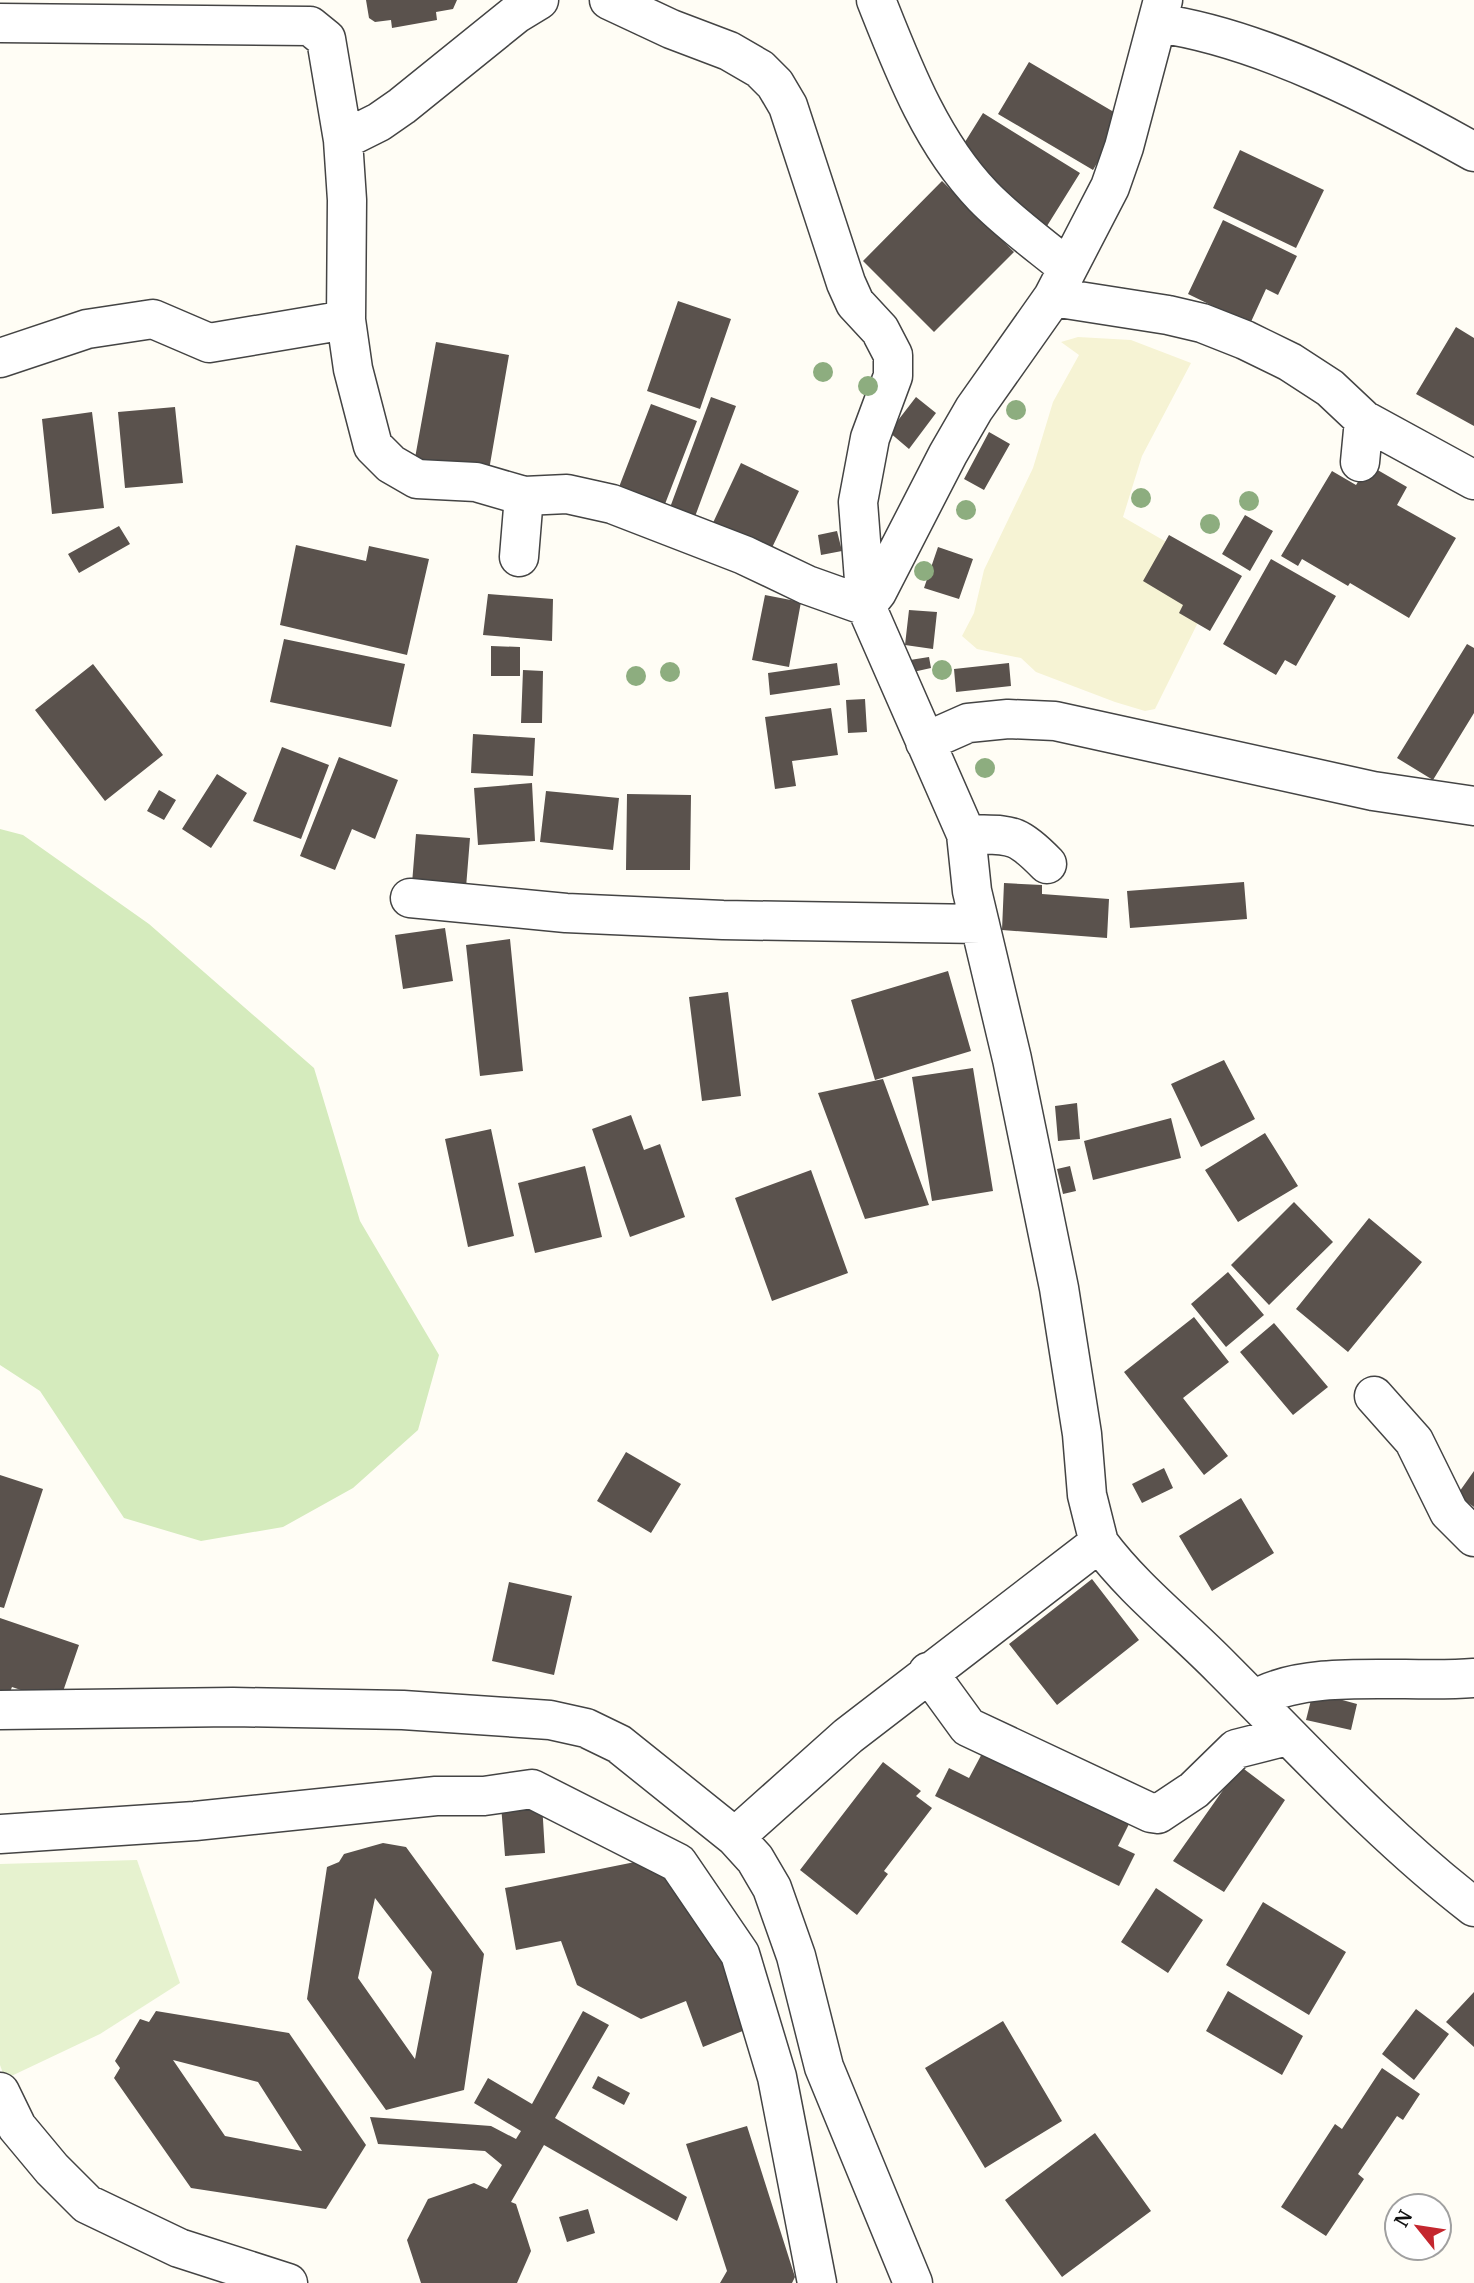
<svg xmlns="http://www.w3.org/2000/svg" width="1474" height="2283" viewBox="0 0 1474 2283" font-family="Merriweather,serif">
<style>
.farmland{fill:#f6f3d4}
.green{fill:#d5ebbd}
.pitch{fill:#e6f2cf}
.building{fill:#5a524d;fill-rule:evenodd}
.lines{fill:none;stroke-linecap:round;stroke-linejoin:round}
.minor-casing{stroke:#444;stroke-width:41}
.minor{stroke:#fff;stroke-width:38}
.tree{fill:#8dad7f}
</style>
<rect width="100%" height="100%" fill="#fffdf5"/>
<!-- farmland -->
<path class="farmland" d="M1078,337L1131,340L1191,363L1142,456L1123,517L1222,574L1155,709L1145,711L1115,702L1036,672L1021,658L977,649L962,636L974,613L984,570L1033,468L1053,402L1079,355L1061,342Z"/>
<!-- green -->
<path class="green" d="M0,829L23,835L149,924L314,1068L360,1221L439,1355L418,1430L353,1488L283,1527L201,1541L124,1518L40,1391L0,1365Z"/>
<!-- pitch -->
<path class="pitch" d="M137,1860L180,1983L100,2034L5,2079L0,2065V1864Z"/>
<!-- building -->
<path class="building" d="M366,0H457L453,9L436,12L437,20L392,28L391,20L375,22L369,18Z
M1029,62L1124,118L1093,170L998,114Z
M983,113L1080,173L1047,226L950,166Z
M1240,150L1324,190L1296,248L1213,208Z
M942,181L1014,252L934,332L863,261Z
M1223,220L1297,256L1278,295L1266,289L1250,324L1188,294Z
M678,301L731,319L700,409L647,391Z
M1456,327L1474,338V426L1416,394Z
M436,342L509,355L489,470L415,458Z
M711,397L736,406L690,530L665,521Z
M916,397L936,413L909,449L889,432Z
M651,404L697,421L665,504L619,487Z
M175,407L183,483L125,488L118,412Z
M92,412L104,508L52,514L42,419Z
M989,432L1010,444L984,490L964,479Z
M741,463L799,491L769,554L711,527Z
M1369,465L1407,487L1397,505L1456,538L1409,618L1350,583L1348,586L1302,559L1298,566L1281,556L1332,471L1356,485Z
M1245,515L1273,531L1250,571L1222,554Z
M119,526L130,544L79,573L68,554Z
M837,531L842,551L821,555L818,535Z
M1169,535L1242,576L1210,631L1179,613L1183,605L1143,581Z
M296,545L366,561L369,546L429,559L407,655L280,625Z
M938,547L973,559L959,599L924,588Z
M1271,559L1336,596L1296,666L1285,660L1276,675L1223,644Z
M488,594L553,599L552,641L483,635Z
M765,595L801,602L789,667L752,660Z
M909,610L937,612L933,649L905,645Z
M284,639L405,664L391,727L270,702Z
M1467,644L1474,648V713L1433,780L1397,758Z
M491,646L520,647V676H491Z
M929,657L931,668L913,672L910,660Z
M837,663L840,685L770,695L768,673Z
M1009,663L1011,686L956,692L954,669Z
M93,664L163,755L105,801L35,710Z
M523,670L543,671L542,723H521Z
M865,699L867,732L848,733L846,700Z
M831,708L838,755L792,761L796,786L775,789L765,717Z
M473,734L535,738L533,776L471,773Z
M282,747L329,765L301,839L253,821Z
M339,757L398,780L375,839L352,829L335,870L300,856Z
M217,774L247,793L211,848L182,829Z
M532,783L535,841L478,845L474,788Z
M159,790L176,800L164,820L147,811Z
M546,791L619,798L613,850L540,842Z
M627,794L691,795L690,870H626Z
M416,834L470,838L465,900L411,896Z
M1244,882L1247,919L1130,928L1127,891Z
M1004,883L1042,885V894L1109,899L1107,938L1002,930Z
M445,928L453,981L403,989L395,935Z
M510,939L523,1071L480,1076L466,945Z
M948,971L971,1051L875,1080L851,1000Z
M728,992L741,1096L702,1101L689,997Z
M1224,1060L1255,1119L1201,1147L1171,1084Z
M973,1068L993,1191L932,1201L912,1077Z
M883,1079L929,1205L865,1219L818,1093Z
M1077,1103L1080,1139L1058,1141L1055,1106Z
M631,1115L644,1150L660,1144L685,1217L630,1237L592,1129Z
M1171,1118L1181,1158L1093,1180L1084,1141Z
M491,1129L514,1236L468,1247L445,1139Z
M1265,1133L1298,1186L1238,1222L1205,1170Z
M585,1166L602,1237L535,1253L518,1183Z
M1070,1166L1076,1191L1063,1194L1057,1169Z
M811,1170L848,1273L772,1301L735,1198Z
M1294,1202L1333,1242L1269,1305L1231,1265Z
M1369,1218L1422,1262L1348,1352L1296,1309Z
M1228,1272L1264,1315L1226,1347L1191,1304Z
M1194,1317L1229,1362L1183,1398L1228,1456L1204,1475L1124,1372Z
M1274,1323L1328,1387L1293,1415L1240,1352Z
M626,1452L681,1484L651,1533L597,1501Z
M1164,1468L1173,1488L1142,1503L1132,1484Z
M1474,1471V1507L1457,1495Z
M0,1475L43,1489L4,1608L0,1607Z
M1241,1498L1274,1553L1212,1591L1179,1536Z
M1092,1579L1139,1640L1057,1705L1009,1644Z
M509,1582L572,1596L554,1675L492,1661Z
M0,1618L79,1645L59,1703L12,1687L7,1699L0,1697Z
M1313,1692L1357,1704L1351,1730L1306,1720Z
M986,1746L1132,1818L1118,1846L1135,1854L1119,1886L935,1796L949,1768L969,1778Z
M883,1762L921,1791L916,1796L932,1808L884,1871L888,1874L857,1915L800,1870Z
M1240,1766L1285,1800L1224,1892L1173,1861Z
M542,1803L545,1853L505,1856L501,1805Z
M383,1843L406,1847L484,1954L464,2090L386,2110L307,1999L327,1867L339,1862L344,1854ZM375,1898L432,1972L415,2059L358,1978Z
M640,1861L706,1888L755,2026L703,2047L686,2001L641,2019L577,1985L561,1941L516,1950L505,1888Z
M1156,1888L1203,1920L1168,1973L1121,1942Z
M1263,1902L1346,1952L1309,2015L1226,1965Z
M1228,1991L1303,2036L1282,2075L1206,2031Z
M1474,1992V2047L1446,2022Z
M1416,2009L1449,2034L1414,2080L1382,2054Z
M156,2011L289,2033L366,2145L326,2209L191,2188L114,2078L120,2068L115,2061L140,2019L149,2022ZM173,2060L258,2082L302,2151L225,2136Z
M583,2011L609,2025L555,2118L687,2197L677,2221L544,2145L511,2202L516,2204L531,2251L517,2283H421L407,2240L428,2199L474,2183L487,2189L502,2165L485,2151L378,2144L370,2117L491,2126L516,2139L521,2131L474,2103L488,2078L532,2104Z
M1003,2021L1062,2121L985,2168L925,2068Z
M1382,2068L1420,2094L1403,2120L1397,2116L1358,2174L1364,2179L1326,2236L1281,2207L1335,2124L1342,2129Z
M598,2076L630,2093L624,2105L592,2088Z
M747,2126L795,2277L792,2283H720L727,2271L686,2144Z
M1095,2133L1151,2211L1062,2277L1005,2200Z
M588,2209L595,2233L567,2242L559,2217Z"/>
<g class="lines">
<!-- minor casing -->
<g class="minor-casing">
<path id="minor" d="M539,0L516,14L402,106L379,122L343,140L347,200L346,320L353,369L373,446L391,464L417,479L476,482L524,496L567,494L612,504L744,555L807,585L866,606L858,502L870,438L893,376V355L880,330L855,303L846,283L788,106L775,84L760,69L729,51L671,29L609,0
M876,0C903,68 931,142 983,196C1008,222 1040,245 1068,268
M0,23L310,26L326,39L343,140
M1157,23C1263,38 1381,100 1474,152
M1053,297L1168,315L1202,323L1245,340L1290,362L1330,388L1364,420L1474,480
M0,358L87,329L153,319L209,343L346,320
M1360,462L1364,420
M519,557L524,496
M925,742L968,723L1008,719L1055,721L1373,791L1474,806
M966,834C1010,836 1014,830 1047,864
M410,898L566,913L723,920L980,924
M1374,1396L1414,1441L1449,1512L1474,1537
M1099,1543C1134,1590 1181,1626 1222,1668C1304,1750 1382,1836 1474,1907
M928,1672L968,1727L1151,1813L1158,1814L1194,1790L1236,1749L1287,1736
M1254,1700C1307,1667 1410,1684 1474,1678
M0,1710L233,1707L403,1710L550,1720L586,1728L619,1744L735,1837L755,1859L772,1888L796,1956L824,2067L913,2283
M0,1834L195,1821L436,1796H484L532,1789L678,1863L740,1954L777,2077L817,2283
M735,1837L848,1736L1099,1543L1087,1495L1082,1434L1059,1288L1012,1059L972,891L966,834L866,606L877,592L948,454L974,409L1053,297L1110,187L1124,147L1163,0
M0,2092L17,2127L52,2169L87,2204L179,2248L288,2283"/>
</g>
<!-- minor -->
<use href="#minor" class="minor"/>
</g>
<!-- trees -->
<g class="tree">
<circle cx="823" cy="372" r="10"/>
<circle cx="868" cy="386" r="10"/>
<circle cx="1016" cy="410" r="10"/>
<circle cx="1141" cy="498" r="10"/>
<circle cx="1249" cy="501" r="10"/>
<circle cx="966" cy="510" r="10"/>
<circle cx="1210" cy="524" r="10"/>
<circle cx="924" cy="571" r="10"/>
<circle cx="942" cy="670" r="10"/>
<circle cx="670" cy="672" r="10"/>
<circle cx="636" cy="676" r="10"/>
<circle cx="985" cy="768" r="10"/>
</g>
<!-- north arrow -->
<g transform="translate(1418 2227) rotate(300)"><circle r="33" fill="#ffffff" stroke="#a0a0a0" stroke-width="2"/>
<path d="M0-5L12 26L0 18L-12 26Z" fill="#c4262e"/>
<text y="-10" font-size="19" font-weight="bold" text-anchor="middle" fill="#111111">N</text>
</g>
</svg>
